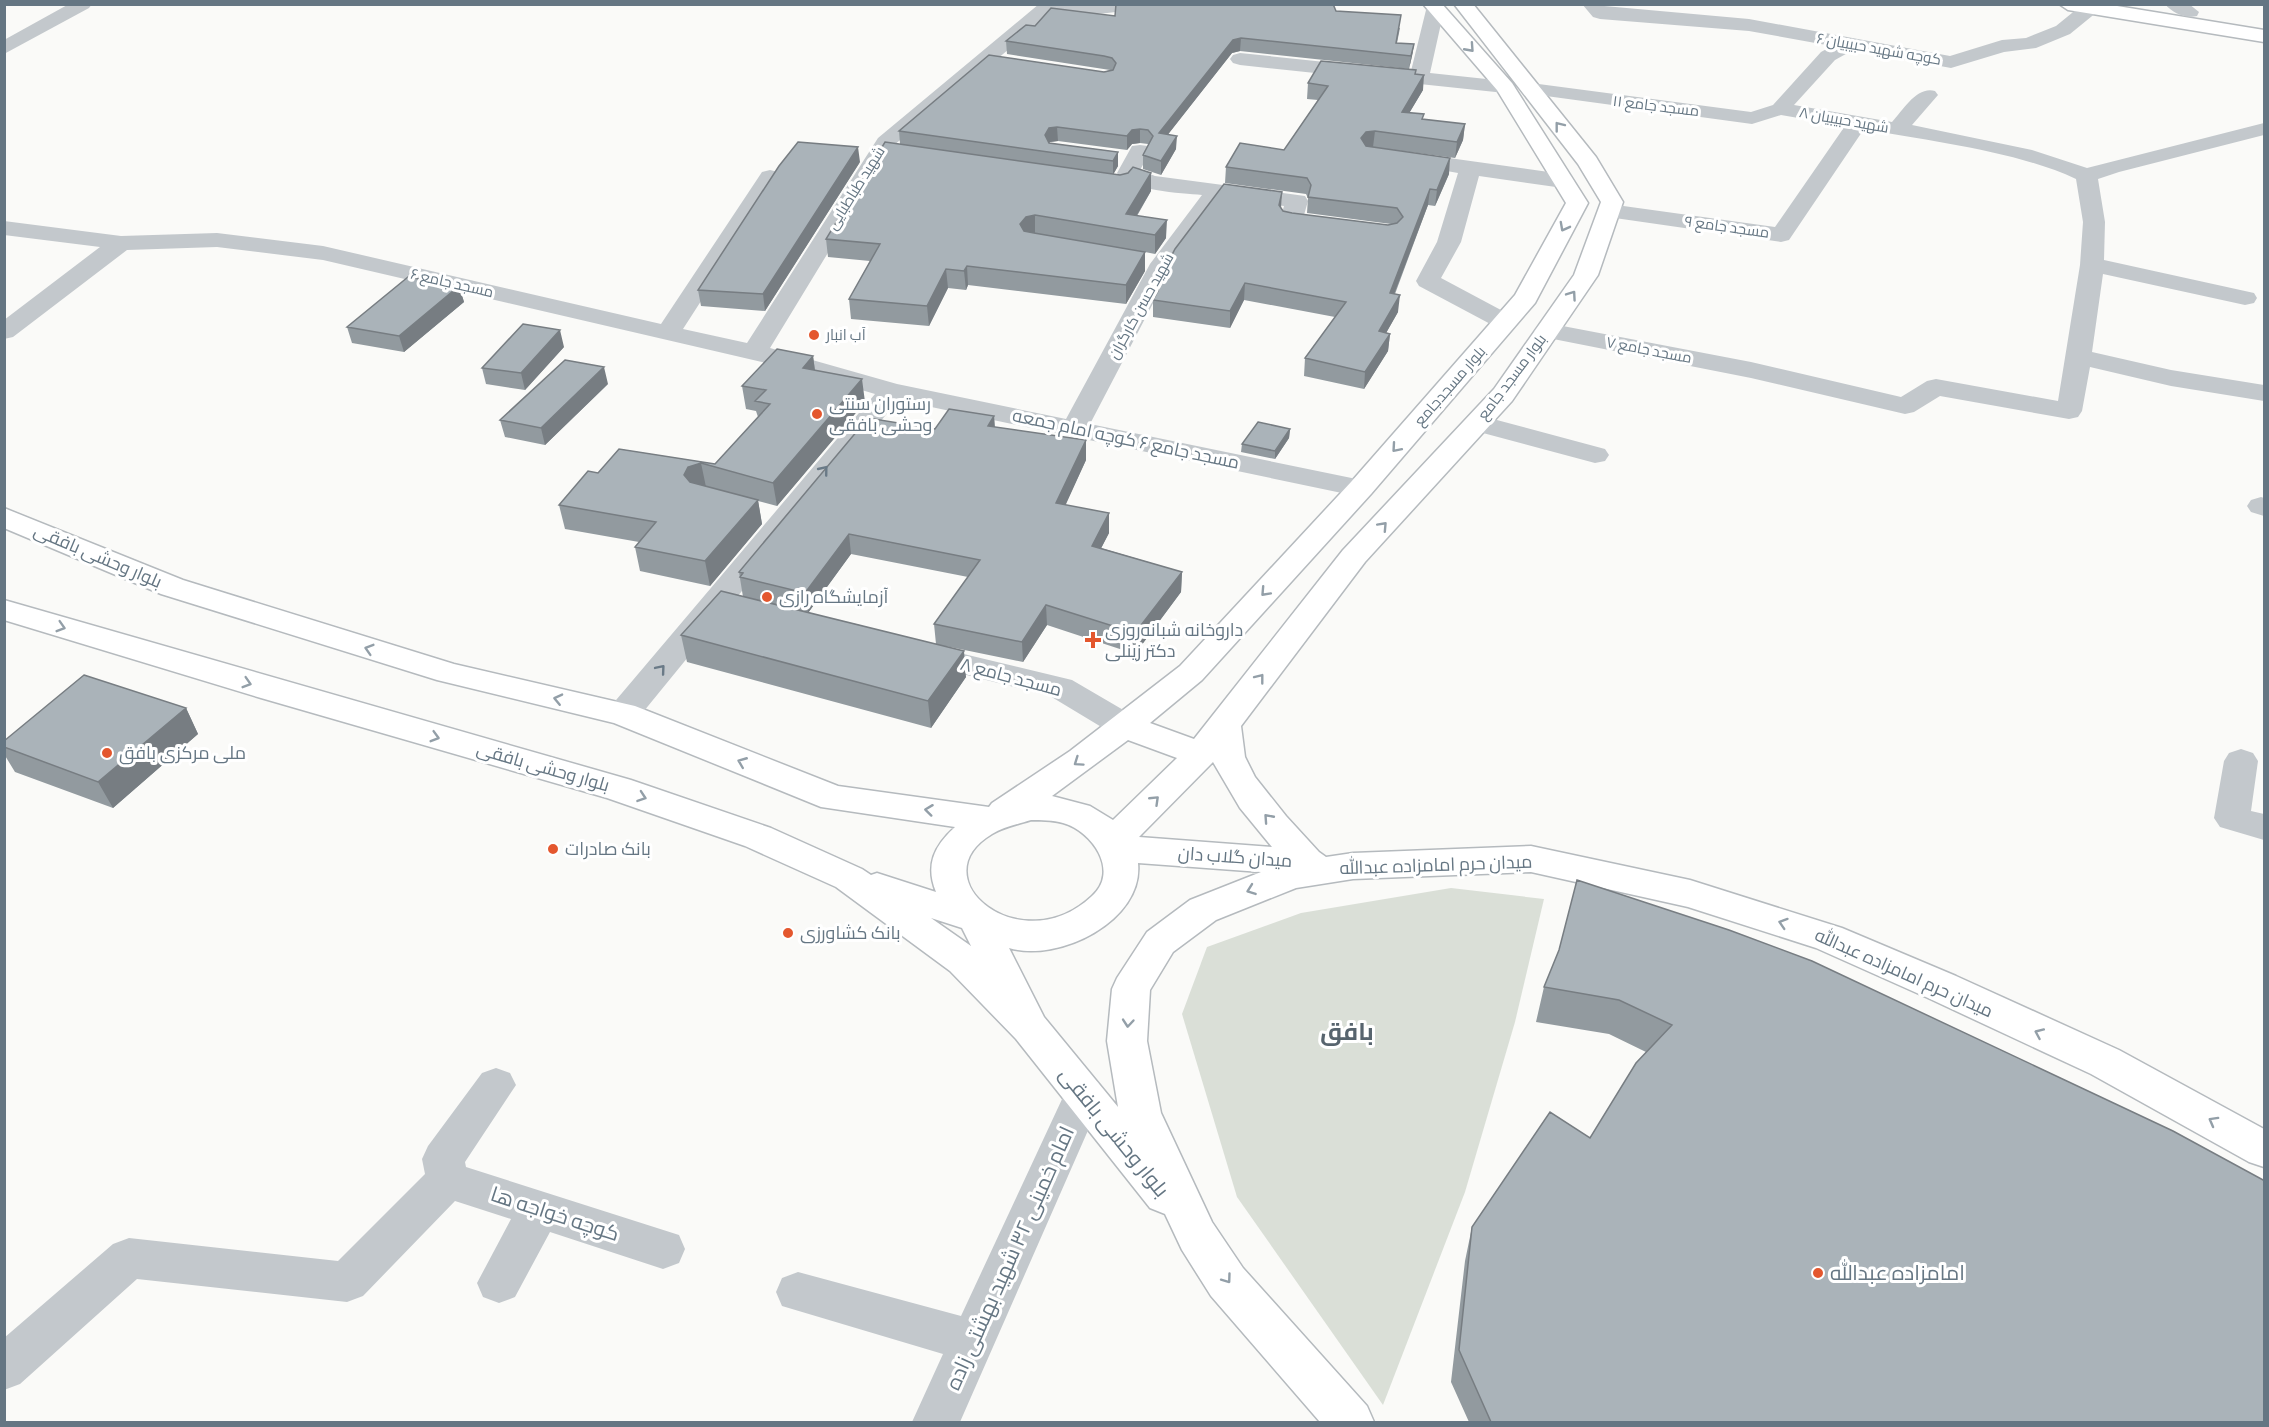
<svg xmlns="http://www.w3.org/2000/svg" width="2269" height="1427" viewBox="0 0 2269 1427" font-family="Barlow,Cairo,sans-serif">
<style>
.green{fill:#dadfd7}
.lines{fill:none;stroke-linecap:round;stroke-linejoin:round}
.major-casing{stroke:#b5babe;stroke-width:3}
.minor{fill:#c3c8cc;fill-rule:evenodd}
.major{fill:#fff;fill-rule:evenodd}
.wall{fill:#929a9f;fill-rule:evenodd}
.shaded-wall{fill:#777d82}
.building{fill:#aab3b9;stroke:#777d82;stroke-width:1.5}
.oneway{stroke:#939fa8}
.oneway2{stroke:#6a7a87}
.poi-dot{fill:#e4572e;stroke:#fff;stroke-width:2}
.labels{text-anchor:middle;stroke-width:6;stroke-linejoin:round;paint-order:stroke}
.far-street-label{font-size:15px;fill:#657683;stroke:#fff}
.far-poi-label{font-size:15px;fill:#657683;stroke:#fff;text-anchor:start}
.poi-label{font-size:18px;fill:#657683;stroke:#fff;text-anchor:start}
.street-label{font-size:18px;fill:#657683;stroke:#fff}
.near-street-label{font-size:21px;fill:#657683;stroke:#fff}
.near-poi-label{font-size:21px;fill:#657683;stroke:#fff;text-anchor:start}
.district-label{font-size:24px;font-weight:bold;fill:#57646e;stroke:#fff}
</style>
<rect width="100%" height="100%" fill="#fafaf8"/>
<!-- green -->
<path class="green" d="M1451,888L1544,899L1515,1022L1465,1192L1383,1405L1237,1197L1182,1014L1207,947L1301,913Z"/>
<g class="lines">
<!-- major casing -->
<g class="major-casing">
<path id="major" d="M1423,4H1442L1512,83L1588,203L1535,303L1371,494L1202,680L1150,723L1194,739L1343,550L1494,389L1574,275L1601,202L1578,164L1454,4H1473L1596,157L1623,202L1598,275L1512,401L1365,562L1241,726L1245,757L1255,777L1286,816L1319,852L1326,857L1353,853L1531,846L1690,880L1842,928L1956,976L2119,1050L2264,1129V1167L2249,1162L2091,1074L1928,998L1816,948L1688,907L1531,872L1353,879L1296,888L1216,920L1173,952L1150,990L1147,1041L1161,1113L1212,1222L1243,1268L1367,1406L1374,1422H1320L1211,1296L1182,1250L1165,1214L1150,1208L1016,1039L950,971L836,887L745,846L607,798L261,698L4,620V600L631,780L771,828L862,869L871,875L877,873L936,892C925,865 934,846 955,827L821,807L614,723L437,680L161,594L4,528V508L183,580L454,664L635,706L838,786L989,807L992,803L1070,751L1180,666L1351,482L1515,295L1566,203L1497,90ZM1128,740L1177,758L1113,820L1090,806L1052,796ZM1213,762L1240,808L1272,847L1139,837ZM1031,820C1041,820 1053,820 1063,823C1092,831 1120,871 1092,896C1021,963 918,878 992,834C1003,827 1019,824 1031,820ZM1138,863L1261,872L1190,900L1147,932L1117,978L1112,989L1107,1041L1118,1107L1044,1017L1009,948C1058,963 1144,921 1138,863ZM931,918L962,928L971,946Z
M2059,4H2105L2264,30V42L2068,10Z"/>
</g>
<!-- minor -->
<path class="minor" d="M69,4H92L89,8L4,54V40Z
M1039,4H1135C1125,17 1067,14 1051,14L893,146L770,348L897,384L1066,419L1150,264L1202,195C1181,193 1129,191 1117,173L1132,146L1140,145L1148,146L1151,151L1140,170L1155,176L1305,196L1308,201L1304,215L1337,220L1340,225L1337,230C1321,234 1299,229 1283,225L1280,220L1284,206L1222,198L1173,265L1090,424L1371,482L1375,488L1371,494L1361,497L898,400L635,722L623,725L611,722L606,714L611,706L875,394L788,368L323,260L217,247L127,250L13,337L4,339V320L100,247L4,235V221L121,236L217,233L323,246L661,324L762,172L770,170L778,172L781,177L683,329L747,343L878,138Z
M1435,4L1442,6L1444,10L1430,73L1505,81L1512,83L1515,87L1512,91L1505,93L1240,65L1233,63L1230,59L1233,55L1240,53L1411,71L1426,10L1428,6Z
M1582,4L1749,19L1950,56L2002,40L2026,38L2056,26L2083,4H2097L2099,8L2097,12L2070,34L2036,48L2004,52L1951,68L1853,50L1835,60L1794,105L1892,122C1904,109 1917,86 1935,91L1938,95L1912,125L2032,150L2087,168L2264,123V135L2119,172L2098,179L2105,222L2104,260L2254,293L2257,298L2254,303L2245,305L2103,274L2092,352L2171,370L2264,385V401L2171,386L2090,367L2082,411L2078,417L2069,419L1940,396L1914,412L1905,414L1751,378L1538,336L1534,331L1538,326L1547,323L1751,362L1901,397L1927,381L1936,379L2058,401L2080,265L2083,222L2076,179C2016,151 1929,141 1864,129L1789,240L1781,242L1601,216L1598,211L1601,206L1609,204L1775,227L1845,126L1781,115L1752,124L1524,93L1521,89L1524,85L1531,83L1751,112L1773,105L1821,52L1832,46L1749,31L1600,19L1593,17Z
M2165,4H2189L2199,12L2197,16C2186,19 2172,13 2165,4Z
M1449,158L1563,174L1571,176L1574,181L1571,186L1563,188L1479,176L1461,242L1441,278L1514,317L1517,322L1514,327L1505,329L1496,327L1419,286L1416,281L1437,242L1458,173L1441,170L1438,165L1441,160Z
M1478,415L1605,449L1609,455L1605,461L1595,463L1468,429L1464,423L1468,417Z
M2261,497L2264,498V516L2251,512L2247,506L2251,500Z
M922,644L1072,680L1137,718L1142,726L1137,734L1125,737L1113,734L1050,696L911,661L906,654L911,647Z
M2241,749L2253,753L2258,761L2251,811L2264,814V840L2220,827L2214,818L2224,761L2229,753Z
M496,1068L510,1073L516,1085L465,1162L466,1167L679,1235L685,1249L679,1263L663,1269L550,1232L515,1297L499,1303L483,1297L477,1283L511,1219L455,1201L363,1296L347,1302L137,1279L20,1384L4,1390V1338L113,1244L129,1238L338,1261L425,1174L422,1159L428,1146L482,1073Z
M1084,1077L1098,1082L1104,1094L960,1422H912L943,1354L782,1306L776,1292L782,1278L798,1272L961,1316L1070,1082Z"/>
<!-- major -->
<use href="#major" class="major"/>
</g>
<!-- wall -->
<path class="wall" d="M1336,11L1400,28L1397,43L1414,44L1412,56L1409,69L1240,51L1232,53L1168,134L1176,149L1161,175L1143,169V155L1149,145L1148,144L1140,143L1132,144L1127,150L1058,141L1050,142L1049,143L1118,152V166L1113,174L1120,175L1151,173V191L1137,216L1166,238L1155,254L1145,252V271L1126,304L968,285L966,290L948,288L929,326L851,319L849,299L870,261L828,257L826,239L900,144L899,131L1110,70L1007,54L1006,41L1035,26L1115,16Z
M1415,74L1423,90L1409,113L1423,120L1465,124L1463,140L1455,158L1371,147L1449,174L1435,206L1428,205L1395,294L1398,312L1386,333L1390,334L1388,351L1364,389L1304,376L1305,358L1335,317L1244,300L1230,328L1153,317V291L1281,208L1283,211L1292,213L1388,225L1391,224L1307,213L1308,198L1306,194L1225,183L1226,167L1284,150L1318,100L1307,99L1308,83Z
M860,162L765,311L701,306L698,290Z
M459,286L464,302L404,352L352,343L347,327Z
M564,347L525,390L486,384L482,368Z
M813,356L815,370L865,402L777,506L758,501L762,524L710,586L640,571L635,547L639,542L565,529L559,505L598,473L619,449L715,464L758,417L756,411L746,409L742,386Z
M608,384L545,445L505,437L500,420Z
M994,416L995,427L1086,460L1065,505L1109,533L1101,548L1182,572L1181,592L1135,654L1047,625L1023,662L945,646L966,677L931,728L687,662L681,635L743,597L739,572L935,429ZM851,554L968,577L934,624L936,644L808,613Z
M1290,429L1289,438L1275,459L1241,452L1242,444Z
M186,708L198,734L113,808L15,772L4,754V741Z
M1577,880L2265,1422H1469L1451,1382L1465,1261L1472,1227L1590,1138L1646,1052L1609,1034L1536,1022L1544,987L1559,950Z"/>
<!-- shaded-wall -->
<path class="shaded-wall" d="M1241,38L1240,51L1232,53L1159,146V133L1233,40Z
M1414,44L1412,56L1409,69L1411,56Z
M1424,75L1423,90L1401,127L1402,112Z
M1465,124L1463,140L1455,158L1457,142Z
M1057,127L1058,141L1050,142L1045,148V135L1049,128Z
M1140,129V143L1132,144L1127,150V136L1132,130Z
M1375,131L1373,147L1365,148L1361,138L1366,132Z
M1177,136L1176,149L1161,175V161Z
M858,147L860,162L765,311L763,294Z
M1118,152V166L1113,175V161Z
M1450,158L1449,174L1435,206L1437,190Z
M1151,173V191L1128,230L1126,214Z
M1430,189L1428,205L1388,310L1390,293Z
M1282,192L1281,208L1279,205Z
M1035,215V234L1021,243L1020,224L1026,217Z
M1167,220L1166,238L1155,254V235Z
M1145,252V271L1126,304V285Z
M967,266L968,285L966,290L964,271Z
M946,269L948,288L929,326L927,306Z
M1245,283L1244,300L1230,328V311Z
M459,286L464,302L404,352L399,336Z
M1400,295L1398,312L1377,349L1379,331Z
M560,330L564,347L525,390L521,373Z
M1390,334L1388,351L1364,389L1365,372Z
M813,356L816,379L803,368Z
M604,367L608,384L545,445L541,428Z
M862,379L865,402L777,506L773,483Z
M994,416L995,436L988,426Z
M1290,429L1289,438L1275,459V451Z
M1086,440V460L1057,524L1056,503Z
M701,463L706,487L693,491L684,475L688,467Z
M758,500L762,524L710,586L705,561Z
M1109,513V533L1092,566V546Z
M849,534L851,554L808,613L805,593Z
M1182,572L1181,592L1135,654V633Z
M1046,605L1047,625L1023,662L1022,642Z
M964,651L966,677L931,728L928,701Z
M186,708L198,734L113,808L98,782Z"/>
<!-- building -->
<path class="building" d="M1116,4H1333L1336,11L1401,15L1396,43L1414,44L1411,56L1241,38L1233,40L1159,133L1177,136L1161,161L1143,155L1153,136L1148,130L1140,129L1132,130L1127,136L1057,127L1049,128L1045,135L1049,143L1118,152L1113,161L899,131L989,55L1104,72L1113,70L1116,63L1112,58L1104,56L1006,41L1026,25L1035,26L1051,8L1115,16Z
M1321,61L1416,70L1415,74L1424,75L1402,112L1424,114L1422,119L1465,124L1457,142L1375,131L1366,132L1361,138L1366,146L1450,158L1437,190L1430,189L1390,293L1400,295L1379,331L1390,334L1365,372L1305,358L1346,302L1245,283L1230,311L1153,300L1158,291H1153L1175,249L1224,184L1282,192L1279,205L1283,211L1292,213L1388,225L1397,223L1403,217L1397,208L1308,197L1311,185L1307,178L1226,167L1240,143L1284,150L1328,86L1308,83Z
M798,142L858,147L763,294L698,290L779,166Z
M885,142L1120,175L1128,173L1133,167L1151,173L1126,214L1167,220L1155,235L1035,215L1026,217L1020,224L1024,231L1034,233L1145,252L1126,285L967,266L964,271L946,269L927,306L849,299L880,244L826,239Z
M408,277L459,286L399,336L347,327Z
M523,324L560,330L521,373L482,368Z
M777,349L813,356L803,368L862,379L773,483L701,463L688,467L684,475L690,482L758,500L705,561L635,547L656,522L559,505L588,471L598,473L619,449L715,464L770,404L755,401L766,390L742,386Z
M565,360L604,367L541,428L500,420Z
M949,409L994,416L988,426L1086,440L1056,503L1109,513L1092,546L1182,572L1135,633L1046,605L1022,642L934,624L980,560L849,534L805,593L740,577L743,573L739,572L868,418L935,429Z
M1258,422L1290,429L1275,451L1242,444Z
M721,591L964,651L928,701L681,635Z
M84,675L186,708L98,782L4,747V741Z
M1577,880L1729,930L1812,961L2173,1131L2265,1181V1422H1491L1459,1350L1472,1227L1550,1112L1590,1138L1636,1063L1672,1025L1619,1000L1544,987L1559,950Z"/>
<!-- one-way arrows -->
<defs><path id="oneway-chevron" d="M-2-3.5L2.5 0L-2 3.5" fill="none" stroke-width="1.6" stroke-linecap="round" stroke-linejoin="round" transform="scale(1.5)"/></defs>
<g class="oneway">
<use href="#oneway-chevron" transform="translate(1470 48) rotate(48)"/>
<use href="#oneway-chevron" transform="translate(1559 126) rotate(-128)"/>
<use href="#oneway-chevron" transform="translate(1564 227) rotate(118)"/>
<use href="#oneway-chevron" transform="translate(1572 295) rotate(-55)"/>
<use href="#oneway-chevron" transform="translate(1396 448) rotate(131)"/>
<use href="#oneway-chevron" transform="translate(1383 526) rotate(-47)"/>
<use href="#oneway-chevron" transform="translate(1265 592) rotate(133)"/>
<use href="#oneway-chevron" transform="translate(61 627) rotate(17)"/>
<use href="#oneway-chevron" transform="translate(369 649) rotate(-163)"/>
<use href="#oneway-chevron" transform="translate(1260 678) rotate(-52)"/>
<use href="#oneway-chevron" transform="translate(247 683) rotate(17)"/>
<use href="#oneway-chevron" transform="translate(558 699) rotate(-167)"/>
<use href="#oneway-chevron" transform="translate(435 737) rotate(16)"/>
<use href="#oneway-chevron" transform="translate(742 762) rotate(-158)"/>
<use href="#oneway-chevron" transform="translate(1078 762) rotate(145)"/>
<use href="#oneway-chevron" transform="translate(642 797) rotate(19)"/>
<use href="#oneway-chevron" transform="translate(1155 800) rotate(-44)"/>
<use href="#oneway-chevron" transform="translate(929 810) rotate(-173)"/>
<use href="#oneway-chevron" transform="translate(1268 818) rotate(-132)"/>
<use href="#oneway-chevron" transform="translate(1251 890) rotate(160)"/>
<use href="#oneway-chevron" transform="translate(1783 923) rotate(-162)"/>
<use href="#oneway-chevron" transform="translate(1128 1023) rotate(95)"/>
<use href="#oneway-chevron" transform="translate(2039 1033) rotate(-156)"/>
<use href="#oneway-chevron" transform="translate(2213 1121) rotate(-151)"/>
<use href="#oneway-chevron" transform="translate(1227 1279) rotate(54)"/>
</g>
<g class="oneway2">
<use href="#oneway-chevron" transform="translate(824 470) rotate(-51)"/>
<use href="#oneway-chevron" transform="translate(661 669) rotate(-50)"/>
</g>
<!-- markers -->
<g class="poi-dot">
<circle cx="814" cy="335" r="6"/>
<circle cx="817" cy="414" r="6"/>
<circle cx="767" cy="597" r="6"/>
<path d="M1090 631h6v6h6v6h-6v6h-6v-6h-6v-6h6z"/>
<circle cx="107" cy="753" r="6"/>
<circle cx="553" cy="849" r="6"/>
<circle cx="788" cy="933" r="6"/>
<circle cx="1818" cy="1273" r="6"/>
</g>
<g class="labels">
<!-- far-street labels -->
<g class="far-street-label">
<text transform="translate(1879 49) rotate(10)" y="5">کوچه شهید حبیبیان ۶</text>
<text transform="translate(1656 106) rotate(7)" y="5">مسجد جامع ۱۱</text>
<text transform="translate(1844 120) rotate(10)" y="5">شهید حبیبیان ۸</text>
<text transform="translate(856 188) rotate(-58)" y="5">شهید طباطبایی</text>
<text transform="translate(1727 227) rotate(8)" y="5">مسجد جامع ۹</text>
<text transform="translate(452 283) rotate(13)" y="5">مسجد جامع ۶</text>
<text transform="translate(1141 306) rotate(-61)" y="5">شهید حسن کارگران</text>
<text transform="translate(1649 350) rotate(11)" y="5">مسجد جامع ۷</text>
<text transform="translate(1512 377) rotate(-53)" y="5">بلوار مسجد جامع</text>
<text transform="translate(1450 386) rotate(-49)" y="5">بلوار مسجدجامع</text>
</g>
<!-- far-poi labels -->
<g class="far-poi-label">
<text x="826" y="340">آب انبار</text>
</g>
<!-- poi labels -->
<g class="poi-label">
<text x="829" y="410">رستوران سنتی<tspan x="829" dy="21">وحشی بافقی</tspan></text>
<text x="779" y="603">آزمایشگاه رازی</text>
<text x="1105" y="636">داروخانه شبانه‌روزی<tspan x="1105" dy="21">دکتر زینلی</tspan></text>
<text x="119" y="759">ملی مرکزی بافق</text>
<text x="565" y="855">بانک صادرات</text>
<text x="800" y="939">بانک کشاورزی</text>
</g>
<!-- street labels -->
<g class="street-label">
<text transform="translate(1126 439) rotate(12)" y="6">مسجد جامع ۶ کوچه امام جمعه</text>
<text transform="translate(98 556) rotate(23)" y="6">بلوار وحشی بافقی</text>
<text transform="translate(1011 677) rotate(15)" y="6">مسجد جامع ۸</text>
<text transform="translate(543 767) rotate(16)" y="6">بلوار وحشی بافقی</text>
<text transform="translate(1235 857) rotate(4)" y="6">میدان گلاب دان</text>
<text transform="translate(1436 865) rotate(-2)" y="6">میدان حرم امامزاده عبدالله</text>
<text transform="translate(1904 973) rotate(24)" y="6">میدان حرم امامزاده عبدالله</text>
</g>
<!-- near-street labels -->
<g class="near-street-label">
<text transform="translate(1114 1132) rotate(51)" y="7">بلوار وحشی بافقی</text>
<text transform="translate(555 1214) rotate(18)" y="7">کوچه خواجه ها</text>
<text transform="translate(1010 1258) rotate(-66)" y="7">امام خمینی ۳۲ شهید بهشتی زاده</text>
</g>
<!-- near-poi labels -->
<g class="near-poi-label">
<text x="1830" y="1280">امامزاده عبدالله</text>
</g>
<!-- district labels -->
<g class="district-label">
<text x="1347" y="1040">بافق</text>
</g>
</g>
<!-- border -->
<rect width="2269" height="1427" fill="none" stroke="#657683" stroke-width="12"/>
</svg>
